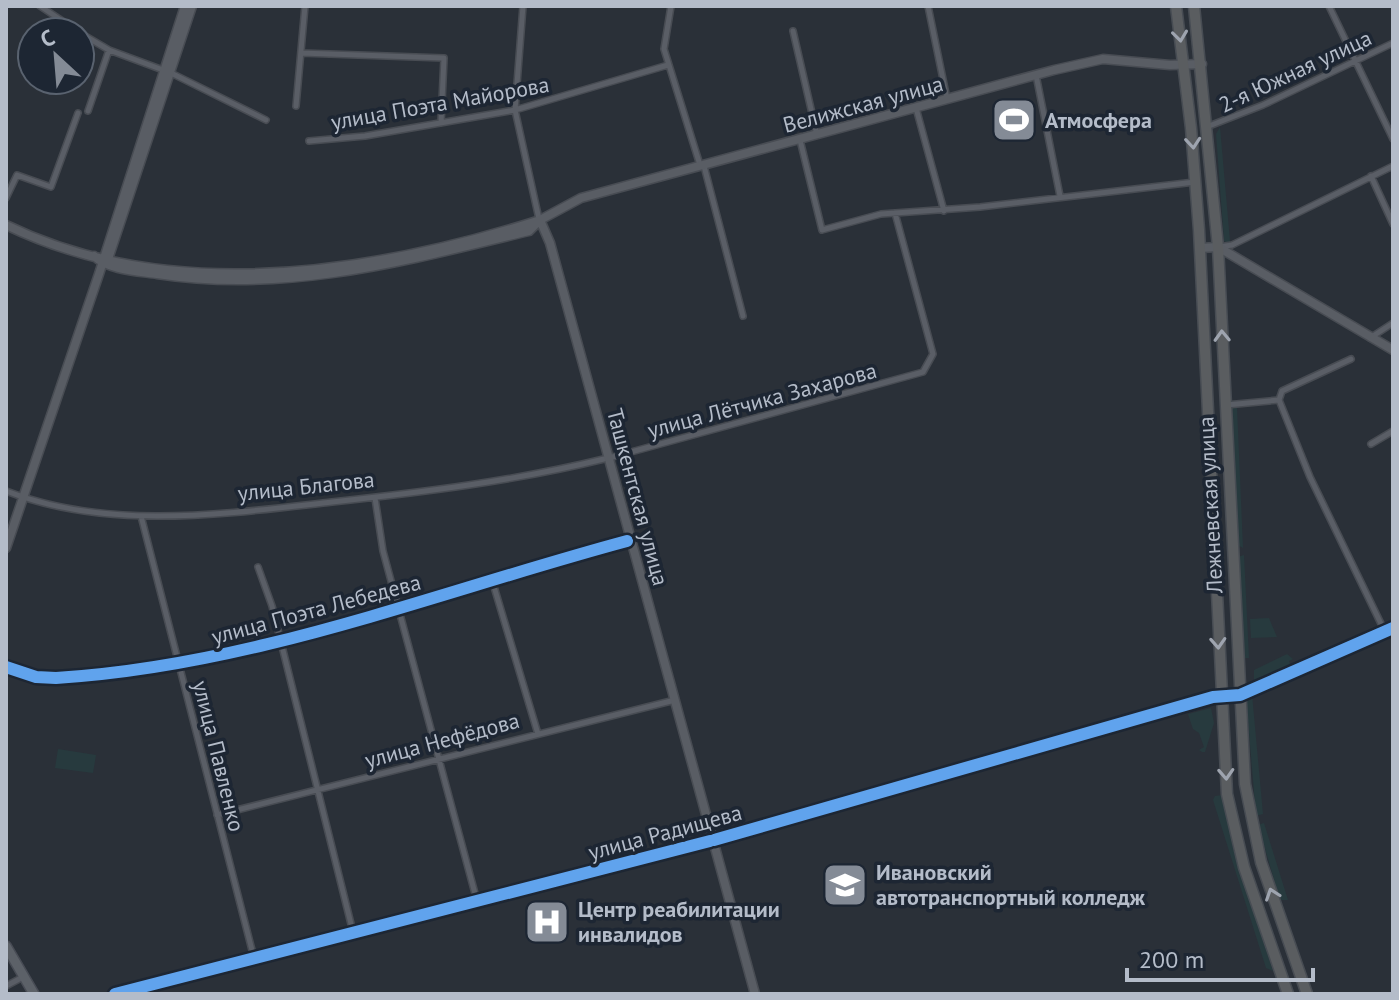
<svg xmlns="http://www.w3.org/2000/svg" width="1399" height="1000" viewBox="0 0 1399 1000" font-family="'PT Sans',sans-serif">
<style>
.green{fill:#273a3e}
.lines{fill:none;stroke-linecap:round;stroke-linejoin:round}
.street-casing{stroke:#484c53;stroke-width:8}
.secondary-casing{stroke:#484c53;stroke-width:11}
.primary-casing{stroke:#484c55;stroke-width:12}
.highway-casing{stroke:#474c53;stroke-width:13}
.street{stroke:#5a5e66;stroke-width:5}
.secondary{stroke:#595d64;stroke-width:8}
.primary{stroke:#5c6168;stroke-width:9}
.highway{stroke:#5a5d60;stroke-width:10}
.cycleway-casing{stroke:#1d2633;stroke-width:17}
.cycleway{stroke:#60a3ed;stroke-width:12}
.oneway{stroke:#9ea4af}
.labels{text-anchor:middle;stroke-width:7;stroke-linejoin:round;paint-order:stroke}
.street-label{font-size:22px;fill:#b4bcc9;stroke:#1d2633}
.poi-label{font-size:22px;font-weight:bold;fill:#b4bcc9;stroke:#1d2633;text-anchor:start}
</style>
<rect width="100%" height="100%" fill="#2a3038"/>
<!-- green -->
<path class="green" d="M1220,127L1230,241L1228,243L1224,241L1216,134Z
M1232,407H1237L1243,548L1238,545Z
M1244,555L1249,658H1243L1238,557Z
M1269,618L1277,637L1251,638L1250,619Z
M1287,654L1293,659L1289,661L1291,666L1254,681V670Z
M1252,694L1263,814L1256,816L1246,697Z
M1211,708L1214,723L1205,752H1202L1199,750L1204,747L1199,733L1193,729L1188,714Z
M58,749L96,755L93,773L55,768Z
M1223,795L1233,848L1273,971L1266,968L1213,800L1215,796Z
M1264,823L1288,900H1280L1258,825Z"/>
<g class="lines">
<!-- street casing -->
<g class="street-casing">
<path id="street" d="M40,6L79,32
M523,6L515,110L539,219
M671,6L664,49L700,165
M928,6L947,99
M1329,6L1393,139
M793,31L817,135
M80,33L109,50L163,70
M301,53L444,58L441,123
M171,73L266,120
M1036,75L1060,196
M296,106L305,6
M916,108L944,211
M88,111L109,50
M1209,126L1263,105L1393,43
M800,140L822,230L881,214L980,207L1195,182
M309,141L365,136L515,110L668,65
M704,166L743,316
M1371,176L1393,224
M6,198L17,175L51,187L78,113
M1219,247L1232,245L1393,166
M1370,338L1393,323
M1279,400L1310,477L1385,632
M1226,405L1279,400L1282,391L1351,359
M1371,444L1393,431
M609,458L923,372L933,354L895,213
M6,491C109,531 225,514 332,502C424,492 514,481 604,459
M375,498L383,551L477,901
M141,516L254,958
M258,567L272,606L353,932
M492,580L538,734
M6,667L36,677L56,678C253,666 437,592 627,541
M1222,696L1254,690L1393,628
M217,815L671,701
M6,986L23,977"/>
</g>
<!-- secondary casing -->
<g class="secondary-casing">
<path id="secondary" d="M540,220L550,243L755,994
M6,225C171,305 369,274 537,221
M1200,248L1218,247L1393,350
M94,256C109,270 136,271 157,274C286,294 405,261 529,231L540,220L581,198L1054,70L1103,59L1170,65L1202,64
M109,256L192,6
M6,548L99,274L185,6
M115,994L672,852L1221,696"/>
</g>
<!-- primary casing -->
<g class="primary-casing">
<path id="primary" d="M6,946L34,994"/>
</g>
<!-- highway casing -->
<g class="highway-casing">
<path id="highway" d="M1176,6L1191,128L1199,230L1227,794L1244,867L1288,994
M1194,6L1218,247L1245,784L1261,862L1307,994"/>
</g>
<!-- street -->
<use href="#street" class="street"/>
<!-- secondary -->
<use href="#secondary" class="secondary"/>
<!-- primary -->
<use href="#primary" class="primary"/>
<!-- highway -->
<use href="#highway" class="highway"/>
<!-- cycleway casing -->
<g class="cycleway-casing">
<path id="cycleway" d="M6,667L36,677L56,678C253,666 437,592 627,541
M714,840L1213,697L1240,695L1393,628
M115,994L710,841"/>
</g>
<!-- cycleway -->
<use href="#cycleway" class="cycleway"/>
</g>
<!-- one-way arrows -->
<defs><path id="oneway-chevron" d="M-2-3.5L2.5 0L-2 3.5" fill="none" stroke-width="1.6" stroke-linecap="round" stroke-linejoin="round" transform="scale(2)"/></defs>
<g class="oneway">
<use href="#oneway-chevron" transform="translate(1180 36) rotate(83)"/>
<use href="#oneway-chevron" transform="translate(1193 143) rotate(85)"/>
<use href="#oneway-chevron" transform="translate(1222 336) rotate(-92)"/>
<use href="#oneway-chevron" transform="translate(1218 643) rotate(87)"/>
<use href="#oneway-chevron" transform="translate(1226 774) rotate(87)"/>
<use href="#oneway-chevron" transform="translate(1272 894) rotate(-109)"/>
</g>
<!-- icons -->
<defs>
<g id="stadium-square" transform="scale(2.3)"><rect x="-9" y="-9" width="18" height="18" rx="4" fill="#848b96" stroke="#1d2633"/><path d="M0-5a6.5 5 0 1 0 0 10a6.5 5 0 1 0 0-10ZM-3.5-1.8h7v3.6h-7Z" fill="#fff"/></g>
<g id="university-square" transform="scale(2.3)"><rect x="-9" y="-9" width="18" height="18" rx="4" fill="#848b96" stroke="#1d2633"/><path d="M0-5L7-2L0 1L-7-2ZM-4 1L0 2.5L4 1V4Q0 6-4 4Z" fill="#fff"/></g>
<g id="hospital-square" transform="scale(2.3)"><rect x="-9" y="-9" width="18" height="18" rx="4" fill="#848b96" stroke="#1d2633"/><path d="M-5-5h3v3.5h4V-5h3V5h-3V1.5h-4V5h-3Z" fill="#fff"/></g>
</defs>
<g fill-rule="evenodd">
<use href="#stadium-square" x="1014" y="120"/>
<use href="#university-square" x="845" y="885"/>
<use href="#hospital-square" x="547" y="922"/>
</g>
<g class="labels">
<!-- street labels -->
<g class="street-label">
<text transform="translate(1295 71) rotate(-25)" y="8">2-я Южная улица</text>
<text transform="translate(440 103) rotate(-10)" y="8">улица Поэта Майорова</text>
<text transform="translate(863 104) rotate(-15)" y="8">Велижская улица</text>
<text transform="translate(762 400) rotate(-15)" y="8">улица Лётчика Захарова</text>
<text transform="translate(306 486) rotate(-6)" y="8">улица Благова</text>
<text transform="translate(638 497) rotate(75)" y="8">Ташкентская улица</text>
<text transform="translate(1210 505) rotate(-93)" y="8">Лежневская улица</text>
<text transform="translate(316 609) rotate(-15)" y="8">улица Поэта Лебедева</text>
<text transform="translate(442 740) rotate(-15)" y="8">улица Нефёдова</text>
<text transform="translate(219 756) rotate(76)" y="8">улица Павленко</text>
<text transform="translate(665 832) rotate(-15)" y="8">улица Радищева</text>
</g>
<!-- poi labels -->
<g class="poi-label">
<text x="1045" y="128">Атмосфера</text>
<text x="876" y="880">Ивановский<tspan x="876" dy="25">автотранспортный колледж</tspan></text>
<text x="578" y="917">Центр реабилитации<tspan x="578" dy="25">инвалидов</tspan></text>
</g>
</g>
<!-- border -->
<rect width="1399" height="1000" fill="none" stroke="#b4bcc9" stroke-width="16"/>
<!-- north arrow -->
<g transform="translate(56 56) rotate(334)"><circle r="38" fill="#1d2633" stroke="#59626f" stroke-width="2"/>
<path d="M0-6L14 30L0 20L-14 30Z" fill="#848b96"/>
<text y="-12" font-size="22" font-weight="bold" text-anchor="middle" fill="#b4bcc9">С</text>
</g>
<!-- scale -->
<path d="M1127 968v12h186v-12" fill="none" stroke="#b4bcc9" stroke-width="4"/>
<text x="1139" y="968" font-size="24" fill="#b4bcc9" stroke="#1d2633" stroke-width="6" paint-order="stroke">200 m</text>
</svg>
